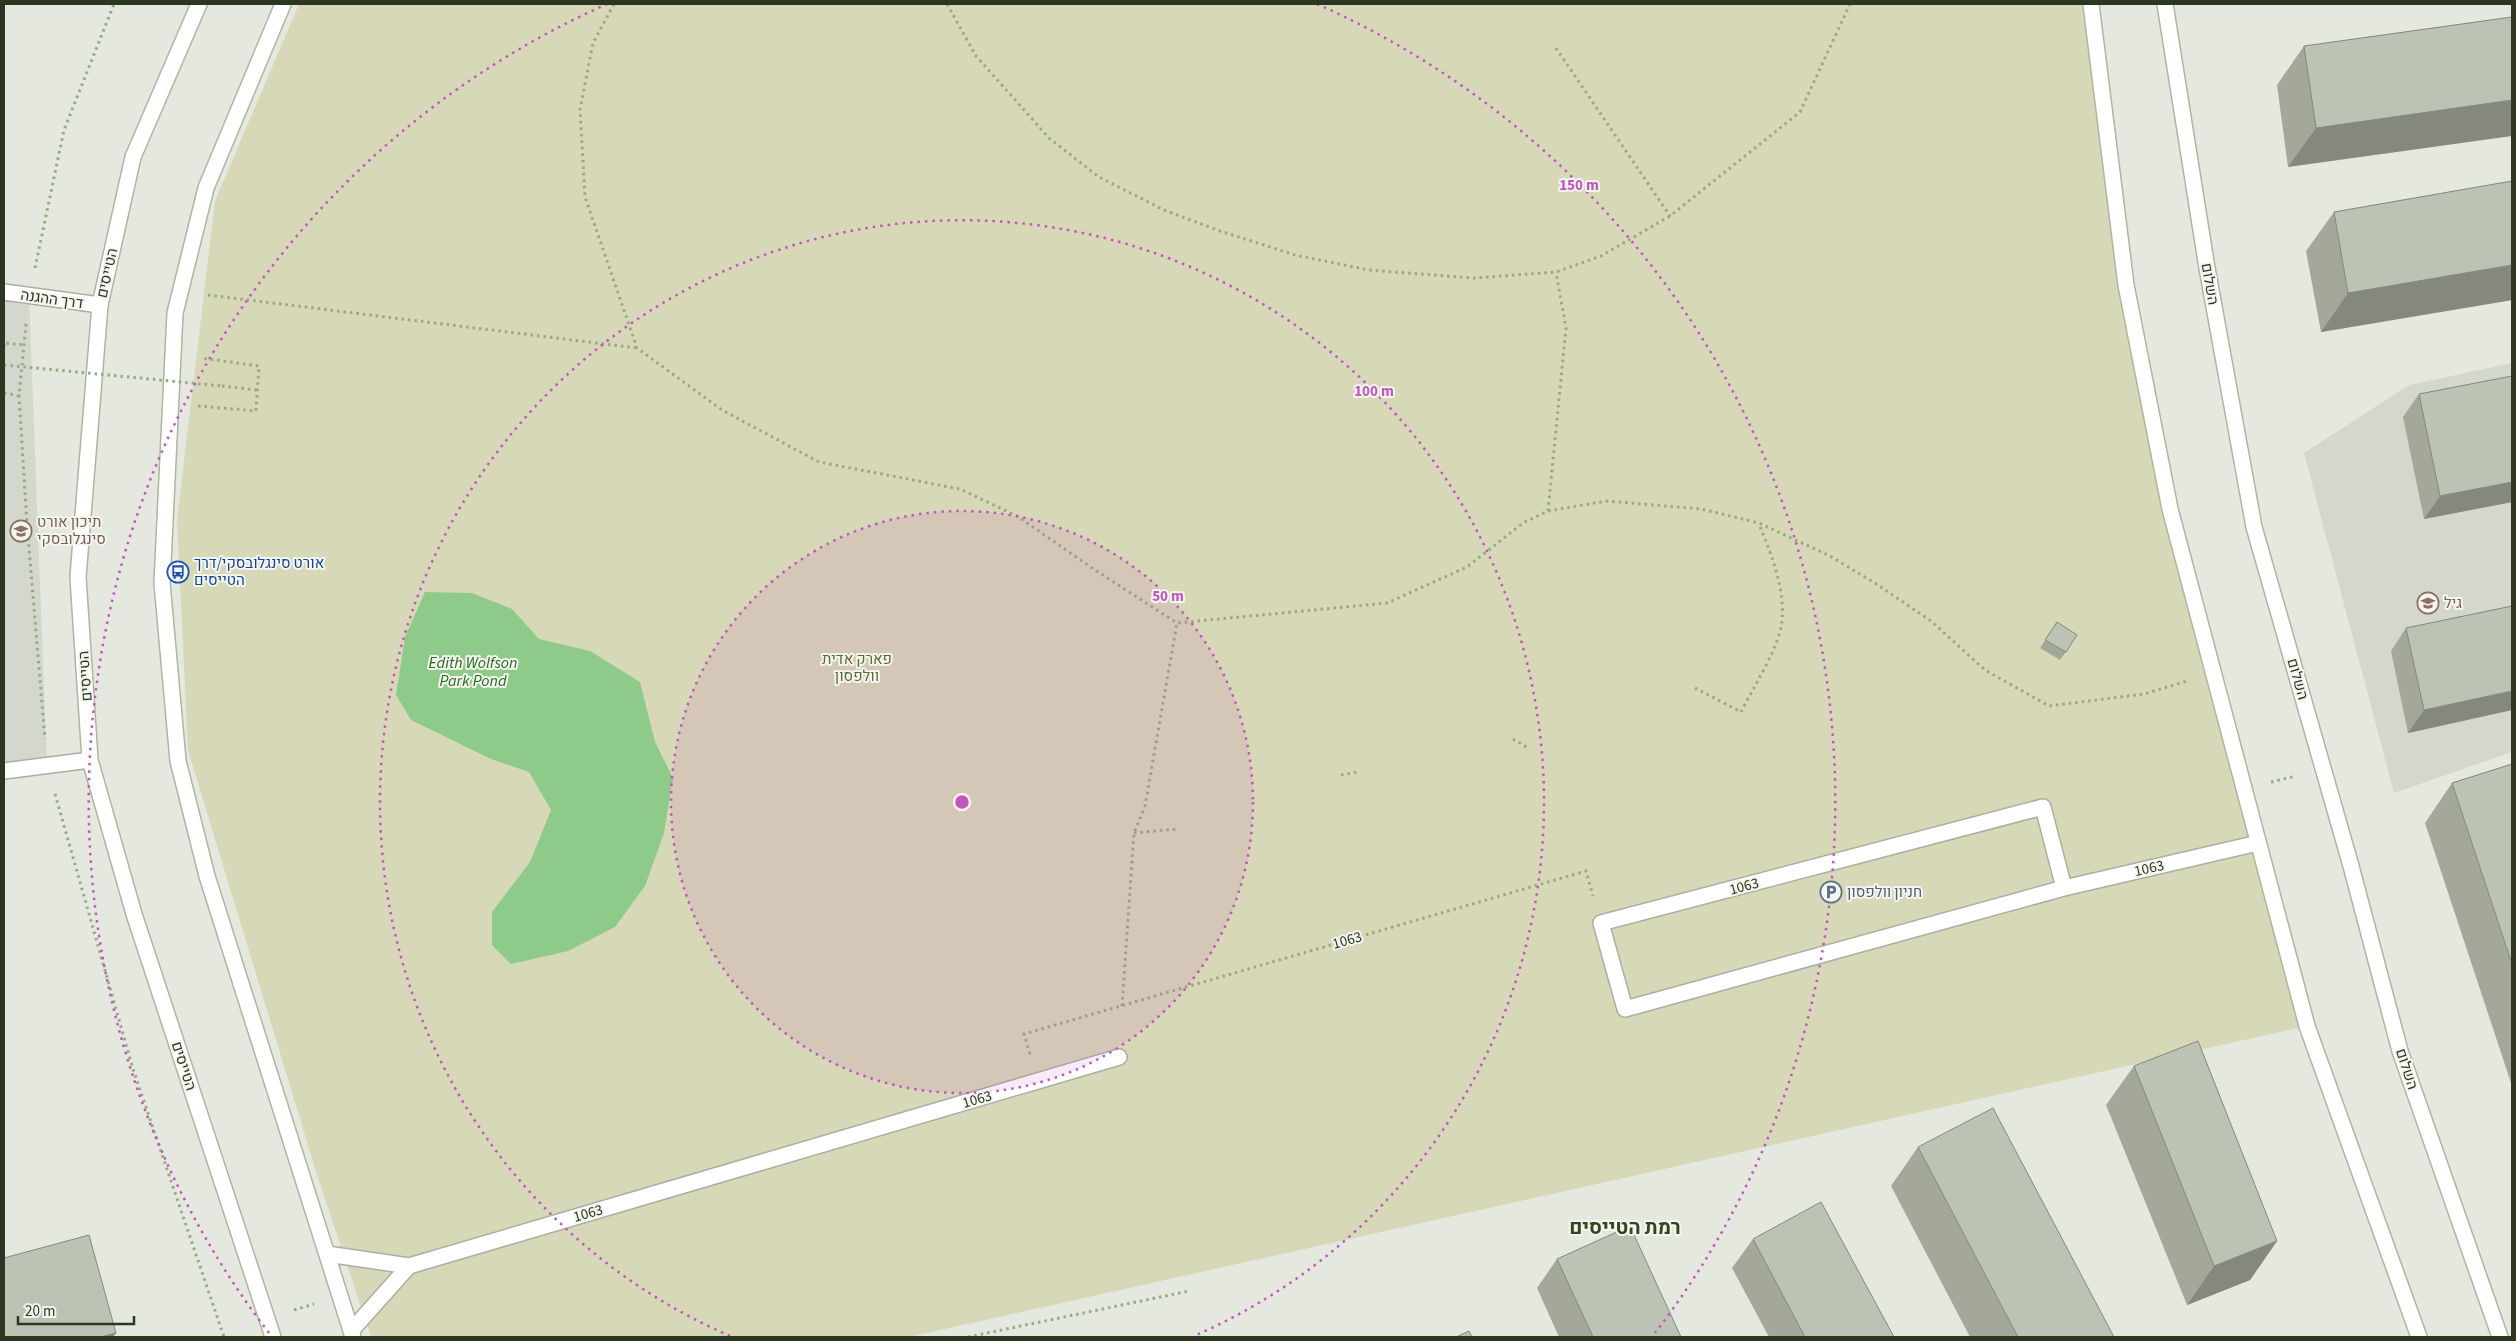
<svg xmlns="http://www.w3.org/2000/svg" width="2516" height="1341" viewBox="0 0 2516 1341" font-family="'Source Sans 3',Heebo,sans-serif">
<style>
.built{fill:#d4d8cc}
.green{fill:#d7d8b8}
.water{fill:#8eca89}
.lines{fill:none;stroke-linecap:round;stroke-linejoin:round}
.street-casing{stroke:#aaafa2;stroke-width:18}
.secondary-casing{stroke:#adb6a1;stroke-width:18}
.path{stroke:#97aa81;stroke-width:3;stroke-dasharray:2.5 4;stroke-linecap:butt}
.street{stroke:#fff;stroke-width:15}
.secondary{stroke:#fff;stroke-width:15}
.path-bridge{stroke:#97aa81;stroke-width:3;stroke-dasharray:2.5 4;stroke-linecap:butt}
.wall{fill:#a3a89b}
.shaded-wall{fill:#84887e}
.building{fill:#bdc3b4;stroke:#84887e}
.ring{fill:none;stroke:#c256be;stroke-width:2.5;stroke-dasharray:2.5 5}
.labels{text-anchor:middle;stroke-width:4;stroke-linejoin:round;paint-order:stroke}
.street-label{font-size:15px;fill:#2c3721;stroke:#f3f5ee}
.education-label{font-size:15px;fill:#785e54;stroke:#f3f5ee;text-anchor:start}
.transit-label{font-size:15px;fill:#164399;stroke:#f3f5ee;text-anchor:start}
.park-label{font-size:15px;fill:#616a2e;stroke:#f3f5ee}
.service-label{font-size:15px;fill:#4e5e75;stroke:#f3f5ee;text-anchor:start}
.water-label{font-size:16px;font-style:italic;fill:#256d20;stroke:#f3f5ee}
.district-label{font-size:20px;font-weight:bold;fill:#32471f;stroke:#f3f5ee}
.centre{fill:#c256be;stroke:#f3f5ee;stroke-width:2.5}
.ring-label{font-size:15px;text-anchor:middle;font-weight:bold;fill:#c256be;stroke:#f3f5ee;stroke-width:4;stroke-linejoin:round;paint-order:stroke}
</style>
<rect width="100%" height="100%" fill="#e5e8de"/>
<!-- built -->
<path class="built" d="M4,293L29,296L47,767H4Z
M2512,363V752L2394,793L2304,453L2409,385Z"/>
<!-- green -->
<path class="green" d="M299,4H2092L2126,285L2182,556L2307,1026L909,1337H371L318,1178L188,750L177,520L215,201Z"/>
<!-- water -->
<path class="water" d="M425,592L472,593L512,609L539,639L590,651L640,682L655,742L673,778L664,833L645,886L615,927L568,951L511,964L492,945V912L530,862L551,810L529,772L491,759L411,720L396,695L405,637Z"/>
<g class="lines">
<!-- street casing -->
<g class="street-casing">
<path id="street" d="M4,292L100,305
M4,771L90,760
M2064,888L1625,1009L1601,923L2043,807L2064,888L2258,843
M327,1254L409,1266L1119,1057
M351,1331L409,1266"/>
</g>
<!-- secondary casing -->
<g class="secondary-casing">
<path id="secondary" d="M199,4L133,157L100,305L78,577L90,760L134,914L273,1337
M283,4L206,188L175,313L162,583L178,761L207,876L353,1337
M2091,4L2126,285L2170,509L2307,1026L2419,1337
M2165,4L2207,268L2254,527L2351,866L2400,1051L2500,1337"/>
</g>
<!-- path -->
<path class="path" d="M614,4L593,43L580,110L585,197L637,348L722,410L819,462L960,489L1017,516L1092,568L1177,623L1387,603L1467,567L1523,523L1548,511L1606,501L1701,509L1759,523L1830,556L1878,585L1931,621L1985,670L2049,706L2144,694L2187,681
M947,4L976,56L1049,138L1099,177L1164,210L1220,231L1295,255L1369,270L1474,278L1556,272L1601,256L1670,216L1800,112L1850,4
M1556,48L1670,216
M35,268L64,130L114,4
M208,295L637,348
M26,324L19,396L27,524L45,739
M4,347V343L24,345
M222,386L257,390
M4,393L19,396
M198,406L256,411L259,366L201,358
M1548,511L1566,328L1556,272
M1695,688L1741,712C1753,688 1780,646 1782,621C1785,587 1771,554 1759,524
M1513,739L1530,749
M1341,775L1358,772
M2271,782L2296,776
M55,794L133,1069L224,1337
M1134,833L1177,829
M1122,1006L1134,833L1145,806L1177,623
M1030,1054L1024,1034L1586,871L1593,896
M294,1310L314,1304
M968,1337L1189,1291"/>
<!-- street -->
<use href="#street" class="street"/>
<!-- secondary -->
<use href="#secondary" class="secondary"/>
<!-- path-bridge -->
<path class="path-bridge" d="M4,365L222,386"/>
</g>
<!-- wall -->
<path class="wall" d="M2512,17L2288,167L2277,85L2304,46Z
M2512,181V300L2321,332L2306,251L2334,212Z
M2512,376V502L2424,519L2403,417L2419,394Z
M2512,606V710L2408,733L2391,651L2406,628Z
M2057,622L2066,652L2060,660L2040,648Z
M2512,764V1086L2425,823L2452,783Z
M2134,1066L2277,1241L2250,1280L2187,1305L2106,1105Z
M1918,1147L2114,1337H1970L1891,1186Z
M1753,1239L1894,1337H1769L1732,1268Z
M1557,1259L1681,1337H1559L1537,1288Z"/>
<!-- shaded-wall -->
<path class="shaded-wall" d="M2512,100V136L2288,167L2316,128Z
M2512,265V300L2321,332L2348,293Z
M2512,482V502L2424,519L2440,496Z
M2512,691V710L2408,733L2424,710Z
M2277,1241L2250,1280L2187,1305L2214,1266Z
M116,1333L113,1337H101Z"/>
<!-- building -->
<path class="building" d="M2512,17V100L2316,128L2304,46Z
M2512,181V265L2348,293L2334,212Z
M2512,376V482L2440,496L2419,394Z
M2512,606V691L2424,710L2406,628Z
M2057,622L2077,635L2066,652L2045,640Z
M2512,764V964L2452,783Z
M2198,1041L2277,1241L2214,1266L2134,1066Z
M1993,1108L2114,1337H2018L1918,1147Z
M1821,1202L1894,1337H1805L1753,1239Z
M1630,1226L1681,1337H1593L1557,1259Z
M89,1235L116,1333L101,1337H4V1258Z
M1469,1331L1472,1337H1456Z"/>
<!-- distance rings -->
<circle cx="962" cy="802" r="291" fill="#c256be" fill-opacity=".12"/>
<g class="ring">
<circle cx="962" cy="802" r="291"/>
<path d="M730 1336A582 582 0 1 1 1194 1336"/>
<path d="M269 1333A873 873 0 0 1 607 4M1317 4A873 873 0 0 1 1655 1333"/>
</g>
<!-- icons -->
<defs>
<g id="school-ring" transform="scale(1.125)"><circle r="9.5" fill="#f3f5ee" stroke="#8d6e63" stroke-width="1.5"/><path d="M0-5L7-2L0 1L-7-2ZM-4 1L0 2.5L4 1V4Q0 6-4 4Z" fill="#8d6e63"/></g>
<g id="bus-ring" transform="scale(1.125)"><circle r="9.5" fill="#f3f5ee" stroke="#1a4fb4" stroke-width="1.5"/><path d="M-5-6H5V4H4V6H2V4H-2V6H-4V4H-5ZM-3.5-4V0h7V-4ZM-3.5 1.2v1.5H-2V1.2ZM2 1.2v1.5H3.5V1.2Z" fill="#1a4fb4"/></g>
<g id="parking-ring" transform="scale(1.125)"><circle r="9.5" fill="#f3f5ee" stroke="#5c6f8a" stroke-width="1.5"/><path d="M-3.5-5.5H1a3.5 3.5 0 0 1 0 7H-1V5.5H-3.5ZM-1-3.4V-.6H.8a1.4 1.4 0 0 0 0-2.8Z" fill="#5c6f8a"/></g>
</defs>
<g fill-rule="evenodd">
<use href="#school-ring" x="21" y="531"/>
<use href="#bus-ring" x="178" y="572"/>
<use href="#school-ring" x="2428" y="603"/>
<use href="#parking-ring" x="1831" y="892"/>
</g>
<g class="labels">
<!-- street labels -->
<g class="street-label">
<text transform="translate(107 273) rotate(-77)" y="5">הטייסים</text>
<text transform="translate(2210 284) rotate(80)" y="5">השלום</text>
<text transform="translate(52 299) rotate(8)" y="5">דרך ההגנה</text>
<text transform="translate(85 676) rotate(-94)" y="5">הטייסים</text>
<text transform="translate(2298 679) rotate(74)" y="5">השלום</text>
<text transform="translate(2149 868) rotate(-13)" y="5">1063</text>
<text transform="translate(1744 886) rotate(-15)" y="5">1063</text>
<text transform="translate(1347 940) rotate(-16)" y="5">1063</text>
<text transform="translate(184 1066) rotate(72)" y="5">הטייסים</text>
<text transform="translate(2407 1069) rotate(72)" y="5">השלום</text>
<text transform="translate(977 1099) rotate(-16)" y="5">1063</text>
<text transform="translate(588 1213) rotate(-16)" y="5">1063</text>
</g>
<!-- education labels -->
<g class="education-label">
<text x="37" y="527">תיכון אורט<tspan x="37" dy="17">סינגלובסקי</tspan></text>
<text x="2444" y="608">גיל</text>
</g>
<!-- transit labels -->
<g class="transit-label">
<text x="194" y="568">אורט סינגלובסקי/דרך<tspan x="194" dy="17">הטייסים</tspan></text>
</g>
<!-- park labels -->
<g class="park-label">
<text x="857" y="664">פארק אדית<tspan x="857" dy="17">וולפסון</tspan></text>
</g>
<!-- service labels -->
<g class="service-label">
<text x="1847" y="897">חניון וולפסון</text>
</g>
<!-- water labels -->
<g class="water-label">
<text x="473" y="668">Edith Wolfson<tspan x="473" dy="18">Park Pond</tspan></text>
</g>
<!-- district labels -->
<g class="district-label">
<text x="1625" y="1234">רמת הטייסים</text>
</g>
</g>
<circle cx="962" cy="802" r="8" class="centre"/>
<g class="ring-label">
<text x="1579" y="190">150 m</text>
<text x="1374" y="396">100 m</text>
<text x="1168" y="601">50 m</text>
</g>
<!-- border -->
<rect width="2516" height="1341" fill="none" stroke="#2c3721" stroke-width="10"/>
<!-- scale -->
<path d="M18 1316v8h116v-8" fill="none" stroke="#2c3721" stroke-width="2.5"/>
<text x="25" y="1316" font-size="15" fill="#2c3721" stroke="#f3f5ee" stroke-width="4" paint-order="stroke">20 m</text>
</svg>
